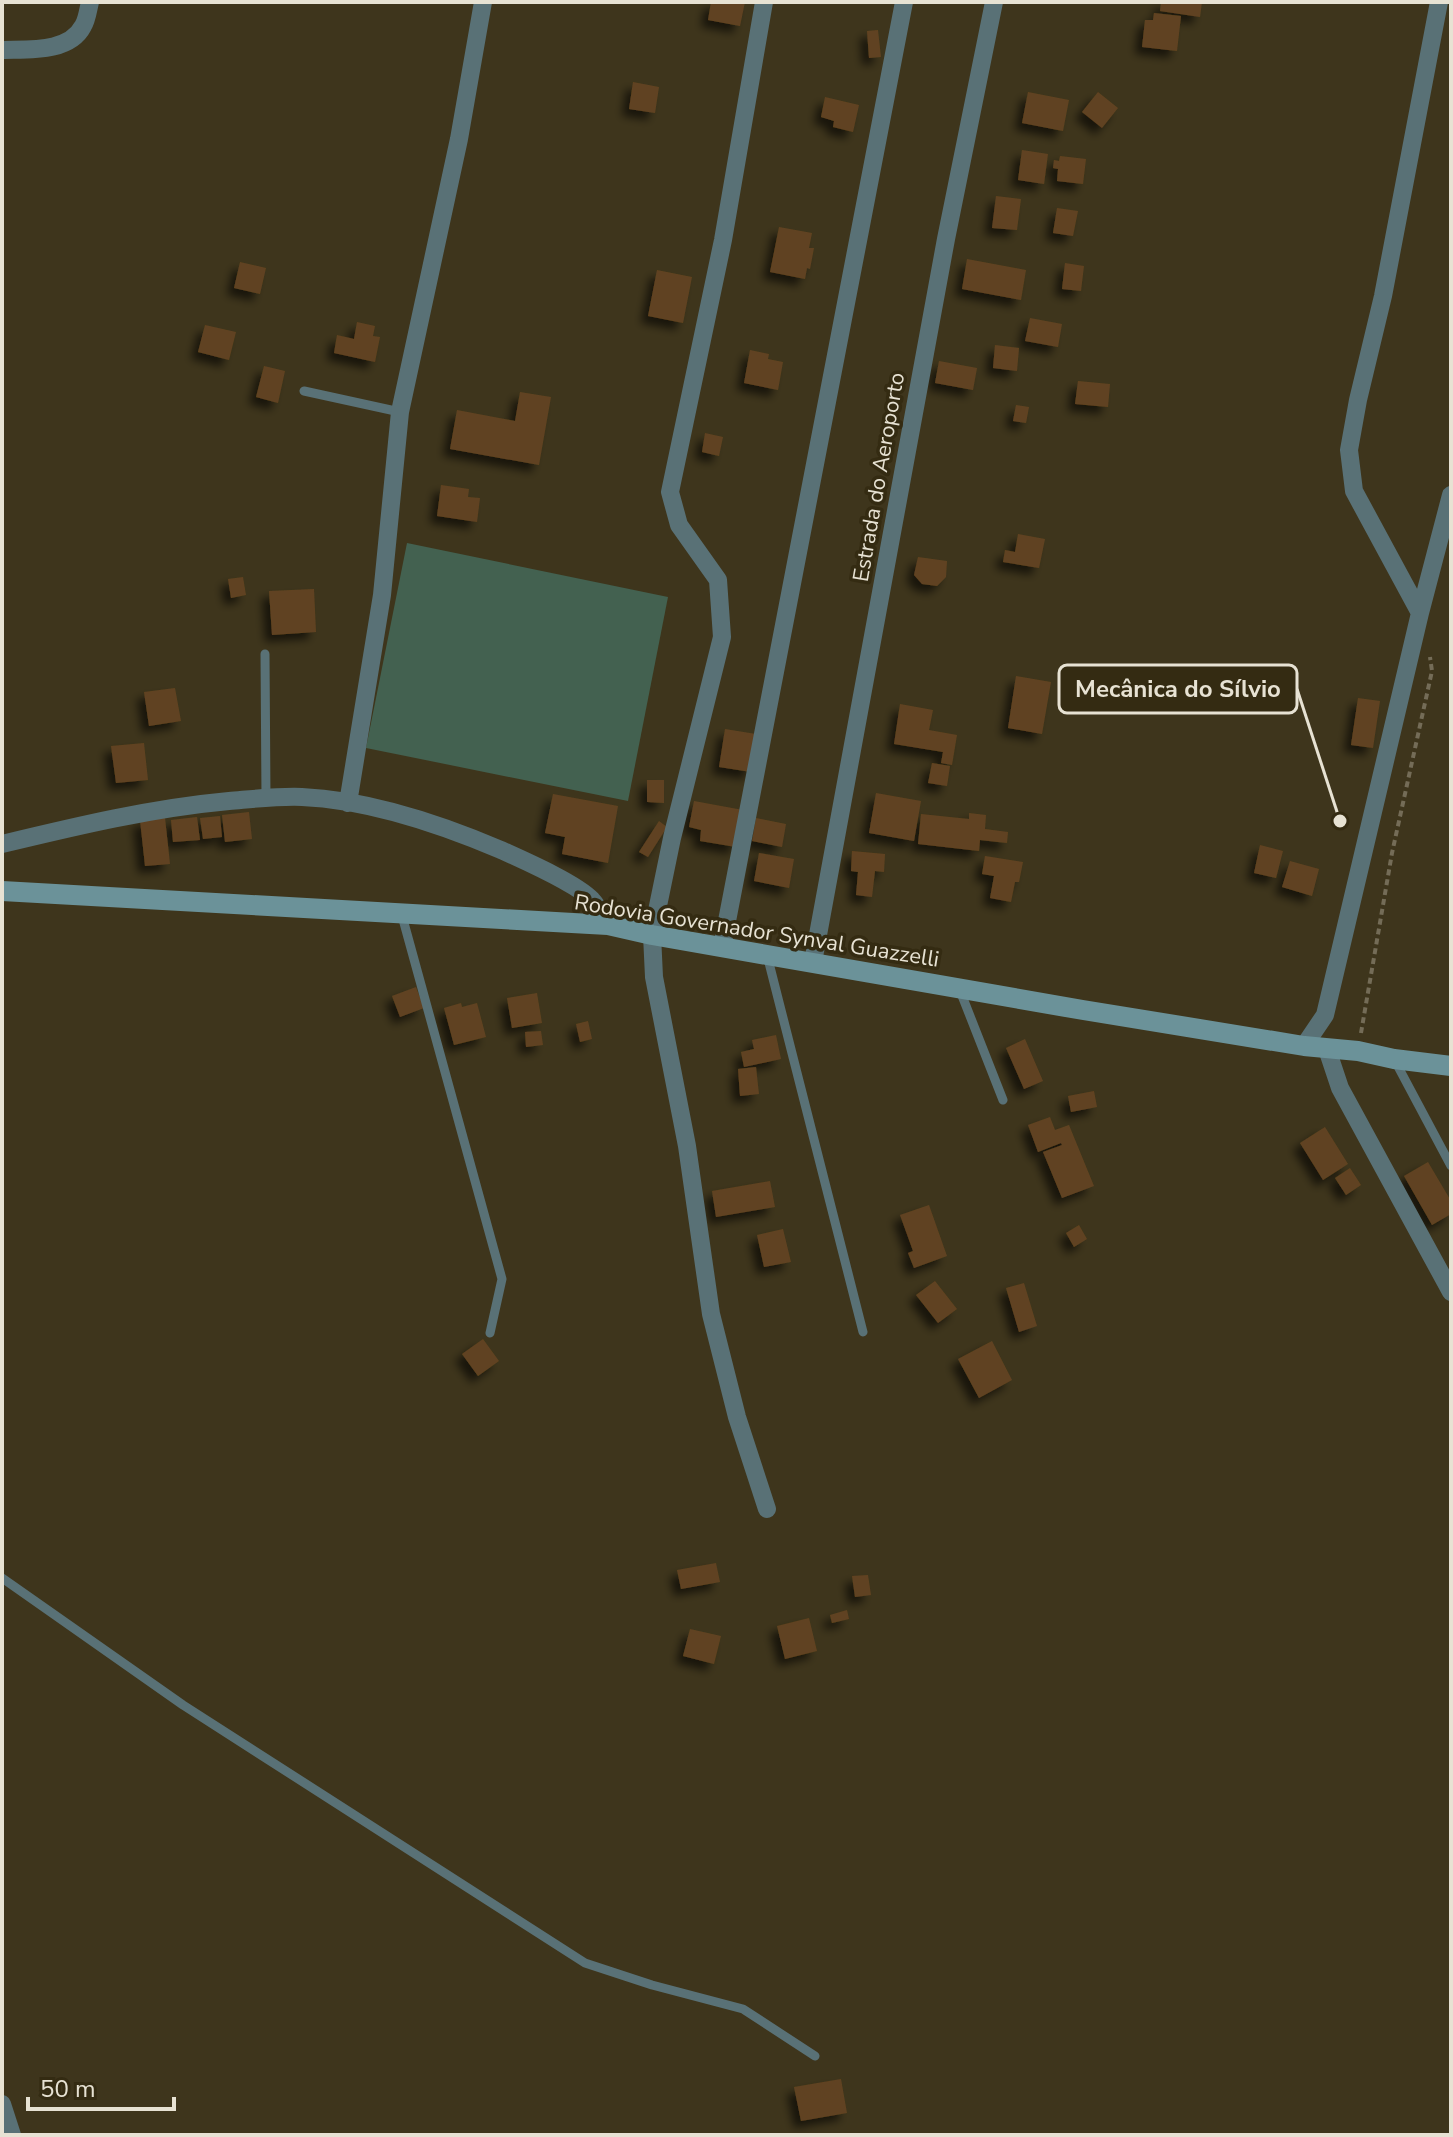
<svg xmlns="http://www.w3.org/2000/svg" width="1453" height="2137" viewBox="0 0 1453 2137" font-family="'Nunito Sans',sans-serif">
<style>
.green{fill:#436150}
.building{fill:#614320;filter:url(#shadow)}
.lines{fill:none;stroke-linecap:round;stroke-linejoin:round}
.path{stroke:#746c57;stroke-width:4;stroke-dasharray:6 4;stroke-linecap:butt}
.service{stroke:#597176;stroke-width:9}
.minor{stroke:#597176;stroke-width:18}
.secondary{stroke:#6b9299;stroke-width:20}
.labels{text-anchor:middle;stroke-width:7;stroke-linejoin:round;paint-order:stroke}
.street-label{font-size:22px;fill:#e7e2d3;stroke:#342b12}
.leader{fill:none;stroke:#e7e2d3;stroke-width:3}
.callout-dot{fill:#e7e2d3;stroke:#342b12;stroke-width:3}
.callout{fill:#342b12;stroke:#e7e2d3;stroke-width:3}
.callout-label{font-size:24px;text-anchor:middle;font-weight:bold;fill:#e7e2d3}
</style>
<defs>
<filter id="shadow"><feDropShadow dx="-7" dy="7" stdDeviation="4" flood-color="#0009"/></filter>
</defs>
<rect width="100%" height="100%" fill="#3e351c"/>
<!-- green -->
<path class="green" d="M407,543L668,597L628,801L366,748Z"/>
<!-- building -->
<path class="building" d="M711,2H745L740,26L708,20Z
M1161,2H1202L1200,17L1160,11Z
M1154,13L1181,16L1177,51L1142,47L1145,20H1153Z
M878,30L881,57L869,58L867,31Z
M633,82L659,87L655,113L629,109Z
M1028,92L1069,100L1063,131L1022,123Z
M1098,92L1118,108L1102,128L1082,112Z
M825,97L859,105L853,132L833,127L834,121L821,117Z
M1022,150L1048,154L1044,184L1018,180Z
M1060,156L1086,159L1083,184L1057,181L1058,169L1053,168L1054,160L1059,161Z
M996,196L1021,199L1017,230L992,228Z
M1057,208L1078,211L1073,236L1053,233Z
M779,227L812,233L809,248H814L810,269L807,268L805,279L770,272Z
M967,259L1026,270L1021,300L962,289Z
M240,262L266,268L260,294L234,288Z
M1065,263L1084,266L1081,291L1062,289Z
M657,270L692,277L683,323L648,316Z
M1030,318L1062,324L1058,347L1025,341Z
M357,322L375,326L373,336L380,337L375,362L334,353L337,335L354,339Z
M205,325L236,332L229,360L198,352Z
M995,345L1019,348L1017,371L993,368Z
M750,350L769,354L768,359L783,362L778,390L744,383Z
M939,361L977,368L973,390L935,383Z
M264,366L285,371L278,403L256,397Z
M1078,381L1110,384L1108,407L1075,404Z
M520,392L551,397L539,465L450,449L457,410L515,421Z
M1016,405L1029,407L1026,423L1013,421Z
M705,433L723,437L719,456L702,452Z
M441,485L469,489L468,497L480,498L477,522L437,516Z
M1018,534L1045,539L1039,568L1003,562L1005,550L1015,552Z
M918,557L947,561L946,577L937,586L922,584L914,575Z
M243,577L246,595L231,598L228,579Z
M314,589L316,632L272,635L269,591Z
M1016,676L1051,682L1042,734L1008,728Z
M175,688L181,721L149,726L144,692Z
M1358,698L1380,701L1373,748L1351,745Z
M900,704L933,710L929,730L957,735L952,765L941,763L943,752L894,744Z
M725,729L756,734L751,772L719,767Z
M144,743L148,780L116,783L111,746Z
M932,763L950,766L947,786L928,783Z
M647,780H664V803L647,802Z
M876,793L921,801L914,841L869,833Z
M553,794L618,806L608,863L562,854L565,837L545,833Z
M694,801L743,810L736,847L700,841L701,830L689,827Z
M249,812L252,839L225,842L222,815Z
M969,813L986,815L985,829L1008,832L1007,843L980,840L979,851L918,844L921,814L969,819Z
M220,816L222,837L203,839L200,818Z
M197,817L200,840L173,842L171,820Z
M165,818L170,864L145,866L140,820Z
M756,818L786,824L782,847L752,841Z
M659,821L667,827L648,857L639,852Z
M1260,845L1283,851L1276,878L1254,873Z
M852,851L885,854L884,872L875,871L872,897L856,895L858,872L851,871Z
M759,853L794,859L789,888L754,881Z
M985,856L1023,862L1019,882H1015L1011,902L990,898L994,876L982,874Z
M1290,861L1319,869L1312,896L1282,887Z
M416,987L424,1008L400,1017L392,996Z
M537,993L542,1023L512,1028L507,998Z
M461,1003L462,1007L477,1003L486,1037L454,1045L444,1008Z
M588,1021L592,1039L580,1042L576,1024Z
M541,1031L543,1045L526,1047L525,1032Z
M776,1035L781,1059L744,1067L741,1052L754,1049L752,1040Z
M1025,1039L1043,1081L1024,1089L1006,1048Z
M756,1067L759,1094L740,1096L738,1069Z
M1094,1091L1097,1107L1071,1112L1068,1096Z
M1050,1117L1055,1130L1069,1125L1094,1186L1062,1198L1043,1152L1062,1145L1061,1143L1038,1152L1028,1125Z
M1325,1127L1348,1164L1323,1180L1300,1143Z
M1428,1162L1451,1201V1214L1432,1225L1404,1176Z
M1350,1168L1361,1185L1346,1195L1335,1178Z
M770,1181L775,1207L716,1217L712,1191Z
M929,1205L947,1256L914,1268L908,1253L913,1251L900,1215Z
M1079,1225L1087,1239L1074,1247L1066,1233Z
M783,1229L791,1262L764,1267L757,1235Z
M935,1281L957,1309L938,1323L916,1295Z
M1024,1283L1037,1326L1019,1332L1006,1288Z
M483,1339L499,1361L478,1376L462,1354Z
M992,1341L1012,1380L979,1398L958,1359Z
M716,1563L720,1582L681,1589L677,1570Z
M868,1575L871,1595L855,1597L852,1576Z
M847,1610L849,1619L832,1623L830,1615Z
M809,1618L817,1651L785,1659L777,1626Z
M690,1629L721,1636L714,1664L683,1656Z
M841,2079L847,2113L801,2121L794,2087Z"/>
<g class="lines">
<!-- path -->
<path class="path" d="M1361,1033L1392,853L1432,671L1430,657"/>
<!-- service -->
<path class="service" d="M304,391L400,412
M265,654L266,798
M401,912L502,1279L490,1333
M767,955L863,1332
M959,988L1003,1100
M1394,1059L1451,1166
M2,1578L183,1705L585,1963L652,1985L743,2009L815,2056"/>
<!-- minor -->
<path class="minor" d="M764,2L723,240L670,492L679,525L718,580L722,637L672,838L652,935L654,977L687,1146L711,1314L737,1417L767,1509
M2,50C28,49 69,53 83,26C87,20 88,10 90,2
M1420,613L1354,491L1349,450L1358,400L1383,296L1439,2
M348,803L382,595L400,412L459,139L483,2
M2,844C77,826 152,808 229,801C253,799 278,796 302,797C369,800 440,824 501,850C523,860 576,883 592,900C598,906 603,917 608,925
M722,947L904,2
M813,962L946,239L994,2
M1304,1046L1325,1015L1420,613L1451,495
M1327,1049L1340,1088L1451,1292
M2,2104L12,2135"/>
<!-- secondary -->
<path class="secondary" d="M2,891L608,925L652,935L1083,1010L1304,1046L1358,1051L1394,1059L1451,1066"/>
</g>
<g class="labels">
<!-- street labels -->
<g class="street-label">
<text transform="translate(878 477) rotate(-80)" y="8">Estrada do Aeroporto</text>
<text transform="translate(757 930) rotate(9)" y="8">Rodovia Governador Synval Guazzelli</text>
</g>
</g>
<!-- callouts -->
<path class="leader" d="M1340 821L1297 689"/>
<circle class="callout-dot" cx="1340" cy="821" r="8"/>
<rect class="callout" x="1059" y="665" width="238" height="48" rx="8"/>
<g class="callout-label">
<text x="1178" y="697">Mecânica do Sílvio</text>
</g>
<!-- border -->
<rect width="1453" height="2137" fill="none" stroke="#e7e2d3" stroke-width="8"/>
<!-- scale -->
<path d="M28 2097v12h146v-12" fill="none" stroke="#e7e2d3" stroke-width="4"/>
<text x="40" y="2097" font-size="24" fill="#e7e2d3" stroke="#342b12" stroke-width="6" paint-order="stroke">50 m</text>
</svg>
